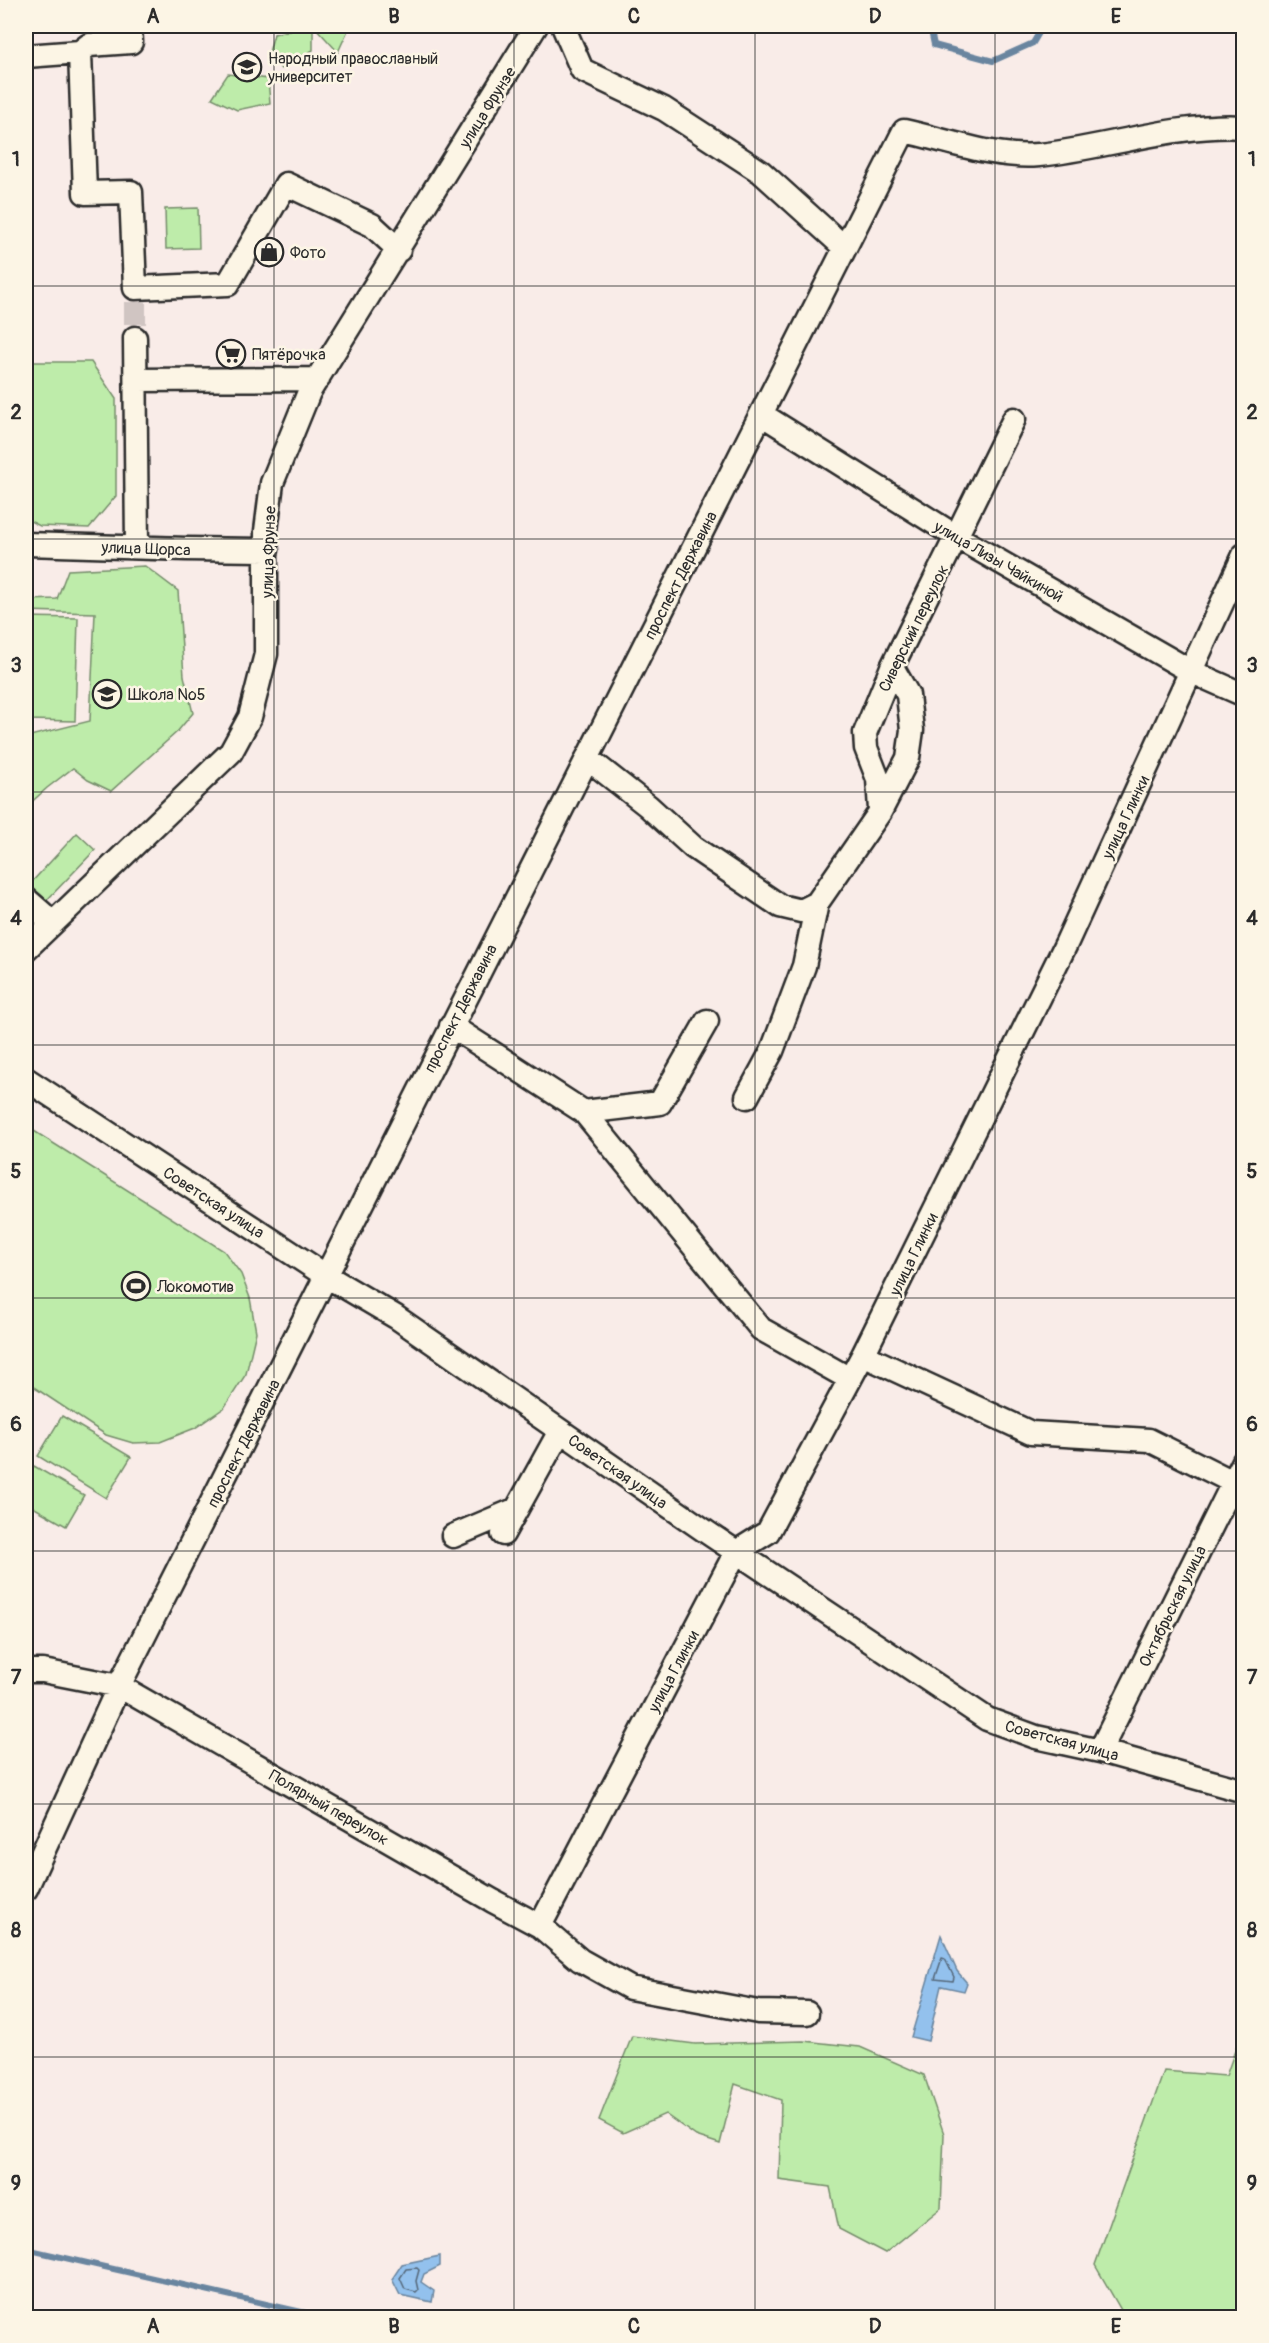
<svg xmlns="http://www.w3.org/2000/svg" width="1269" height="2343" viewBox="0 0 1269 2343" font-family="Pangolin,sans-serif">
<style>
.green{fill:#beecaa;stroke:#748c6a;stroke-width:1.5}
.water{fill:#93c1ed;stroke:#69859f;stroke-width:1.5}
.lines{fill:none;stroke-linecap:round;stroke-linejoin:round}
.shore{stroke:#556779;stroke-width:1.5}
.stream{stroke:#69859f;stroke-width:6}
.minor-tunnel{stroke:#d0c5c2;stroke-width:22;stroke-dasharray:22 11;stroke-linecap:butt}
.minor-casing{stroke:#2b2b2b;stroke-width:27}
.minor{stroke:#fcf5e5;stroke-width:22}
.grid{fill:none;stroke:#2b2b2b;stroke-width:1.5;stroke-opacity:0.55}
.labels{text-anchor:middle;stroke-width:5;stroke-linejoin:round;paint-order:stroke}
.poi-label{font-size:16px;fill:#2b2b2b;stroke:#fcf5e5;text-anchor:start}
.street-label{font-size:16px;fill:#2b2b2b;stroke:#fcf5e5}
.neatline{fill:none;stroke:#2b2b2b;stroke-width:2}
.grid-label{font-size:20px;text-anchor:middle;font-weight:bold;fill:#2b2b2b}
</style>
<rect width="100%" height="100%" fill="#f9ece8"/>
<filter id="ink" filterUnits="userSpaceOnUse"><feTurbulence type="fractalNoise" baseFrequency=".0167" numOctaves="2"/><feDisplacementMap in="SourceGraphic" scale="12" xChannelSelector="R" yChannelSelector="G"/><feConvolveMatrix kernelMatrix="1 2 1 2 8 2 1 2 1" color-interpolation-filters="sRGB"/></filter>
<g filter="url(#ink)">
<!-- green -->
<path class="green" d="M301,26H313V50L281,69L269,52L274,34L296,29Z
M314,26H350L338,52Z
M228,74L268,79L270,103L237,110L212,98Z
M198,208L199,248L166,249L165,209Z
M29,362H91L116,399V496L89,528L40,526L26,519V367Z
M145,566L178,591L184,676L193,713L177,732L111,791L88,780L73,768L47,788L26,807V737L90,721L95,613L26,611V600L57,599L68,570Z
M26,617L78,618L75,721L26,720Z
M77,833L95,850L47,900L29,885Z
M26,1126L224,1251L241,1274L250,1298L256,1332L246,1374L224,1408L195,1428L160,1442L133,1443L106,1435L26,1382Z
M62,1416L131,1457L106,1498L38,1456Z
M34,1466L84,1495L66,1526L26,1503V1481Z
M1243,2028V2317H1125L1095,2265L1164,2071L1226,2076Z
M632,2036L695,2044L804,2041L860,2047L924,2075L944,2134L941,2208L885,2253L839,2229L830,2187L779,2180L781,2100L735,2084L720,2144L696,2136L665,2114L623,2133L599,2120Z"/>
<!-- water -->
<path class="water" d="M941,1935L957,1971L967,1983L964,1991L941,1986L928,2041L911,2037Z
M440,2256V2266L424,2274L421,2282L434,2291L432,2302L400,2295L392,2279L402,2264Z"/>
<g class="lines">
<!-- shore -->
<path class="shore" d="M942,1958L945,1959L954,1977L953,1981L935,1979Z
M417,2268L419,2270L416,2281L418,2290L416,2292L405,2289L400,2278L406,2269Z"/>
<!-- stream -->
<path class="stream" d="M930,26L934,45L993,61L1033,43L1043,26
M26,2249L328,2318"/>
<!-- minor-tunnel -->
<path class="minor-tunnel" d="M135,302V338"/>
<!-- minor casing -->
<g class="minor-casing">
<path id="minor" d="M563,26L582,70L664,109L761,172L845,248
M80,52L85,193L131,192L135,288L228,284L286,184L372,225L399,250
M80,52L89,45L131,42L130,26
M26,56L80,52
M135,338L137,547
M136,380L318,379
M761,414L957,537L1192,672L1244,695
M26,544L186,549L267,550
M587,758L648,806L693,847L780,906L801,911L817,903
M880,810L878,779L866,748L865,733L892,667L1014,419
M26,899L42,913L50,924
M26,949L231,752L250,717L266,654V531L272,483L309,392L536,26
M451,1026L584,1112L761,1329L850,1379
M26,1079L328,1277L396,1317L708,1533L987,1719L1036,1737L1100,1751L1244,1791
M747,1097L772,1051L804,966L817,903L880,812L908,758L912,730L908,695L892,667
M584,1112L660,1103L707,1021
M863,1355L1031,1433L1149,1440L1233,1482
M503,1534L560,1431
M453,1536L517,1509
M26,1671H43L119,1686L493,1901L540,1926L580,1960L630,1988L758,2012L807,2013
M1100,1751L1244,1461
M26,1889L119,1686L904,131C946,140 997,159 1039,155C1106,148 1176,123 1244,127
M540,1926L736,1552L768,1532L863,1355L1066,944L1244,555"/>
</g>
<!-- minor -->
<use href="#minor" class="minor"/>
</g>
</g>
<!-- grid -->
<path class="grid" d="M274,26V2318M514,26V2318M755,26V2318M995,26V2318M26,286H1244M26,539H1244M26,792H1244M26,1045H1244M26,1298H1244M26,1551H1244M26,1804H1244M26,2057H1244"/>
<!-- icons -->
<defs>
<g id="university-ring" transform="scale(1.5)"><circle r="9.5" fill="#fcf5e5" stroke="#2b2b2b" stroke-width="1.5"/><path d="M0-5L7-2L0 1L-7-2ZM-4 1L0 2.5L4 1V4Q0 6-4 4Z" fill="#2b2b2b"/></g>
<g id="shop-ring" transform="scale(1.5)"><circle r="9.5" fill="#fcf5e5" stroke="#2b2b2b" stroke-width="1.5"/><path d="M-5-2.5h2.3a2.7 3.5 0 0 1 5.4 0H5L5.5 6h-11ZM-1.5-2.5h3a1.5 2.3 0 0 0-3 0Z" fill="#2b2b2b"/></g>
<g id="supermarket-ring" transform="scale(1.5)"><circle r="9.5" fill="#fcf5e5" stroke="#2b2b2b" stroke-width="1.5"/><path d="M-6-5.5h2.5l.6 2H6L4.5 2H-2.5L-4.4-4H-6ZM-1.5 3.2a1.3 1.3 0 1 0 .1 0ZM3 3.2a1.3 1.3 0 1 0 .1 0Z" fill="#2b2b2b"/></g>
<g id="school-ring" transform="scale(1.5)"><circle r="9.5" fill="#fcf5e5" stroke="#2b2b2b" stroke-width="1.5"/><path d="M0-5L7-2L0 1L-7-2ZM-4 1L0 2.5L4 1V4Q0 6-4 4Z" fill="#2b2b2b"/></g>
<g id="stadium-ring" transform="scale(1.5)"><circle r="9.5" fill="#fcf5e5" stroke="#2b2b2b" stroke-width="1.5"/><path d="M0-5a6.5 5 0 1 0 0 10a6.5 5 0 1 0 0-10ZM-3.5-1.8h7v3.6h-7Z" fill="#2b2b2b"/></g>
</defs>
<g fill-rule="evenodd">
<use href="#university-ring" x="247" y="67"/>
<use href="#shop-ring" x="269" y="252"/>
<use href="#supermarket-ring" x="231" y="354"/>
<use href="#school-ring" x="107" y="694"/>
<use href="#stadium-ring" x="136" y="1286"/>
</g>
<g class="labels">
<!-- poi labels -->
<g class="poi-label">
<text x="268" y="64">Народный православный<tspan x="268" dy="18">университет</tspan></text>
<text x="290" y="258">Фото</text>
<text x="252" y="360">Пятёрочка</text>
<text x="128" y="700">Школа №5</text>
<text x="157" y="1292">Локомотив</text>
</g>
<!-- street labels -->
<g class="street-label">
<text transform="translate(487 107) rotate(-58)" y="6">улица Фрунзе</text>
<text transform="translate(146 548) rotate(2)" y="6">улица Щорса</text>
<text transform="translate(268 552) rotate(-88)" y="6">улица Фрунзе</text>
<text transform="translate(999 561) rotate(30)" y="6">улица Лизы Чайкиной</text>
<text transform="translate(680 575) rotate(-63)" y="6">проспект Державина</text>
<text transform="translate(913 628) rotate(-64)" y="6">Сиверский переулок</text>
<text transform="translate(1125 817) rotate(-65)" y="6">улица Глинки</text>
<text transform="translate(460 1008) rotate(-63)" y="6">проспект Державина</text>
<text transform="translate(214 1202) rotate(33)" y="6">Советская улица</text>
<text transform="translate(913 1254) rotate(-64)" y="6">улица Глинки</text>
<text transform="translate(243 1443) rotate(-63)" y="6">проспект Державина</text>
<text transform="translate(618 1471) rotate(35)" y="6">Советская улица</text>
<text transform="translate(1172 1606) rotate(-64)" y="6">Октябрьская улица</text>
<text transform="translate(673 1671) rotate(-62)" y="6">улица Глинки</text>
<text transform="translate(1062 1740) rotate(15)" y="6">Советская улица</text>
<text transform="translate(329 1807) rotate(30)" y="6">Полярный переулок</text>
</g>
</g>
<!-- margin -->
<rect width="1269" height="2343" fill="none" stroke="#fcf5e5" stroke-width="66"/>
<rect x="33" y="33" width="1203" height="2277" class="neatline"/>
<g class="grid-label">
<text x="153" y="23">A</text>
<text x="394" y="23">B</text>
<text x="634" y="23">C</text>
<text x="875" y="23">D</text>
<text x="1116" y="23">E</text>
<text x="16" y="166">1</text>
<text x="1252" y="166">1</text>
<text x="16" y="419">2</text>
<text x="1252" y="419">2</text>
<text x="16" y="672">3</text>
<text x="1252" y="672">3</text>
<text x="16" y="925">4</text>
<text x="1252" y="925">4</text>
<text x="16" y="1178">5</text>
<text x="1252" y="1178">5</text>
<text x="16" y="1431">6</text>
<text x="1252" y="1431">6</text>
<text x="16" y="1684">7</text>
<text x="1252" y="1684">7</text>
<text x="16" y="1937">8</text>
<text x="1252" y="1937">8</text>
<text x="16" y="2190">9</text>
<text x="1252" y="2190">9</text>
<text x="153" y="2333">A</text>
<text x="394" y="2333">B</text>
<text x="634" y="2333">C</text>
<text x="875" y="2333">D</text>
<text x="1116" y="2333">E</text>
</g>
</svg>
